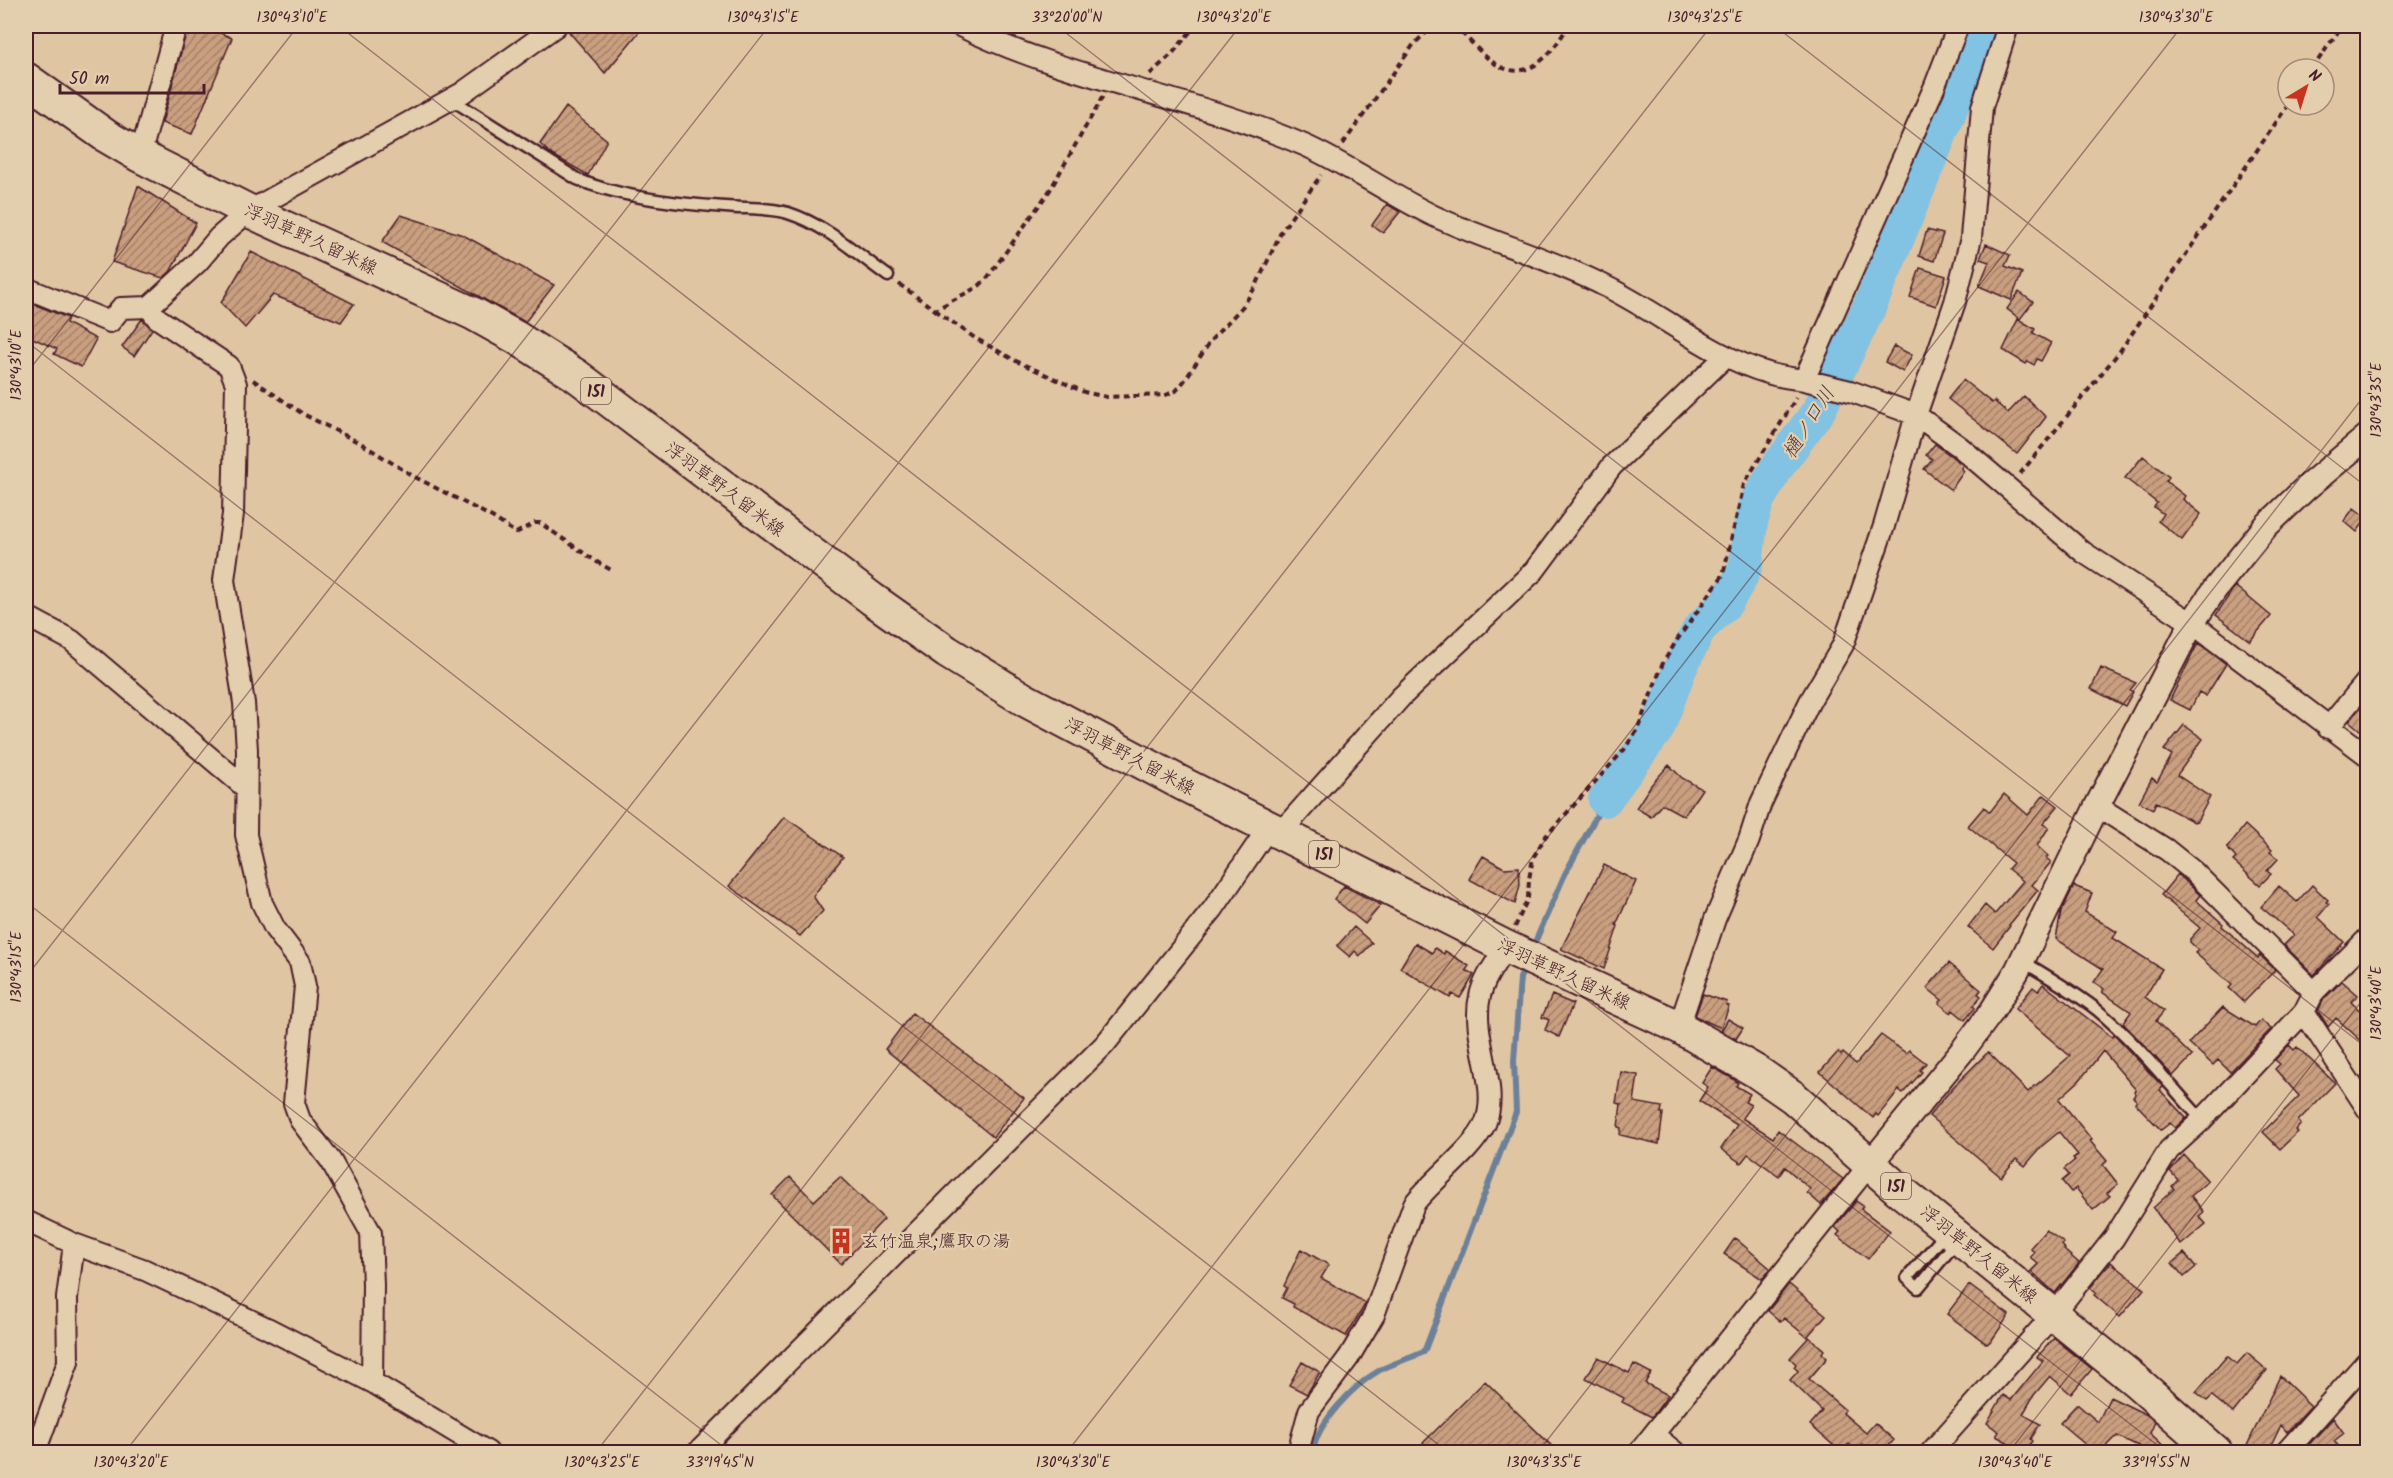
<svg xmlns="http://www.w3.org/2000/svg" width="2393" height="1478" viewBox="0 0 2393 1478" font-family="Kalam,'Klee One',sans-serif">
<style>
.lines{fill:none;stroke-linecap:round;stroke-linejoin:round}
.stream{stroke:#6c8199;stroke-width:6}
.river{stroke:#82c2e2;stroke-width:34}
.building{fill:url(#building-hatch);stroke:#4a1f2b;stroke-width:1.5}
.service-casing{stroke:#4a1f2b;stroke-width:15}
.minor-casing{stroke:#4a1f2b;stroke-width:24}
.tertiary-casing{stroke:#4a1f2b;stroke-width:28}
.primary-casing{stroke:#4a1f2b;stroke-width:36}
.path{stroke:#4a1f2b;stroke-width:4;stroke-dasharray:6 4.5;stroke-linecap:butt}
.service{stroke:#e3cead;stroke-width:10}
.minor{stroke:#e3cead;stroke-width:20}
.tertiary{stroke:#e3cead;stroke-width:24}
.primary{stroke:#e3cead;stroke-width:32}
.ticks{fill:none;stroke:#4a1f2b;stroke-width:1.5;stroke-opacity:0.45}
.labels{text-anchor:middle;stroke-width:4.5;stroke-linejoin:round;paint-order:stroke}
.shield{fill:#e3cead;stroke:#785452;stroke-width:1.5}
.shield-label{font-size:16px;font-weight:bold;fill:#4a1f2b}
.street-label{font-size:18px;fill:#4a1f2b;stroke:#e3cead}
.poi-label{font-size:18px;fill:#4a1f2b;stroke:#e3cead;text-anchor:start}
.water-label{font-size:20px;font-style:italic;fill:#523746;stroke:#e3cead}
.neatline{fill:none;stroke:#4a1f2b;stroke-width:2}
.ticks-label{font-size:15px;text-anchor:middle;fill:#4a1f2b}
</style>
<defs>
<pattern id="building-hatch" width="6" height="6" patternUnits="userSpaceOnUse" patternTransform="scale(1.5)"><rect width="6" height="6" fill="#c99f7f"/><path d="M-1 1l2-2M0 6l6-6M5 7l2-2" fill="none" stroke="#a58168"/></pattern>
</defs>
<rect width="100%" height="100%" fill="#e0c5a3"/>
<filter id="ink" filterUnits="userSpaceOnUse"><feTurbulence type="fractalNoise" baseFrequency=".0167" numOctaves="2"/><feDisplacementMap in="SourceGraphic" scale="12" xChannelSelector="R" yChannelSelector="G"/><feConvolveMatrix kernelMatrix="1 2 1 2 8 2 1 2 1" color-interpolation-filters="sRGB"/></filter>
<g filter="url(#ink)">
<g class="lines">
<!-- stream -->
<path class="stream" d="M1532,949L1565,874L1605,800
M1313,1452C1317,1422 1354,1385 1380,1370C1394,1363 1410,1358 1424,1352L1516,1112L1514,1061L1520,978L1525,967"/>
<!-- river -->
<path class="river" d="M1605,800L1658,728L1679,671L1699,629L1726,603L1740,579L1746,565L1751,522L1758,500L1778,466L1819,410L1869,308L1985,26"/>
</g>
<!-- building -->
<path class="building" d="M188,26H204L232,38L192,134L162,123Z
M579,26H644L605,73L569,32Z
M566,107L607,140L588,175L551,154L540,144Z
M138,186L196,223L170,272L163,278L112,262Z
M1387,204L1400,212L1383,233L1372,225Z
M401,215L463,235L554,285L525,322L382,242Z
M1927,230L1943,234L1934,261L1919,256Z
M1986,244L2010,255L2005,266L2022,273L2011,300L1979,286L1989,262L1980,259Z
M251,252L354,304L341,322L273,295L245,328L221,303Z
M1920,268L1946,276L1936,306L1910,297Z
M2019,292L2033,302L2020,319L2007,309Z
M31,303L68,318L66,323L96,339L81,367L54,354L57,349L26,335V306Z
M142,319L152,329L134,356L122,347Z
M2018,319L2035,329L2033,333L2051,343L2041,361L2037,359L2034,365L2028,361L2026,364L2003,350Z
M1894,346L1912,355L1903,372L1885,362Z
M1963,380L1992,403L1994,401L2008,413L2024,396L2046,417L2017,454L1948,399Z
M1935,444L1963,465L1961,468L1964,471L1951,490L1924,469L1932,459L1926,455Z
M2143,456L2169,477L2166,481L2185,496L2183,499L2201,514L2182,540L2158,521L2163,514L2154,507L2157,503L2125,478Z
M2354,508L2367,518L2357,532L2344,521Z
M2235,586L2271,616L2250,641L2216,615Z
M2198,643L2226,664L2206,696L2199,692L2190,710L2170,700Z
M2101,668L2136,683L2130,690L2133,692L2125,706L2091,689Z
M2367,699V736L2349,721Z
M2184,725L2203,739L2177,775L2210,797L2197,821L2194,822L2156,802L2153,809L2139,802L2152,778L2157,782L2172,755L2164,750Z
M1669,765L1682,778L1702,789L1684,816L1662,804L1651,817L1636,808L1651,785Z
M2004,794L2028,815L2044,795L2058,806L2043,824L2049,827L2037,846L2048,856L2046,858L2051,862L2032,885L2038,890L2009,925L2010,926L1993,948L1968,927L1985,905L1995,914L2023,881L2008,869L2013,863L1968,826L1984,807L1990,812Z
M784,817L843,857L813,896L823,911L800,936L729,886Z
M2245,825L2272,850L2270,852L2278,859L2267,871L2271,874L2260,885L2233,861L2236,858L2227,848Z
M1483,856L1504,868L1519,867L1520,885L1515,904L1469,879Z
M1604,865L1636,881L1616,925L1618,926L1604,969L1561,949Z
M2178,874L2200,895L2196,900L2223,924L2222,926L2258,958L2260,955L2275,970L2244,1002L2229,988L2232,985L2195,953L2198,950L2190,942V939L2200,928L2161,895Z
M2312,885L2328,900L2326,902L2329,904L2318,917L2344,942L2314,975L2284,945L2294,935L2261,907L2279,886L2297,902Z
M1344,886L1381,905L1365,924L1334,899Z
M2074,886L2092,893L2085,912L2117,932L2113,938L2162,969L2145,997L2164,1011L2156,1021L2192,1056L2173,1076L2123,1023L2131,1012L2102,992L2104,989L2094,982L2103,969L2056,939L2061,912Z
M1354,927L1372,943L1360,956L1355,951L1350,957L1337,946Z
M1415,943L1432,953L1435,948L1444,954L1445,951L1469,966L1466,970L1474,975L1460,998L1452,994L1450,998L1400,968Z
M1949,963L1981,990L1978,994L1981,996L1973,1006L1975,1008L1965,1020L1953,1010L1951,1013L1939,1003L1942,1000L1927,988Z
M2342,981L2358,995L2351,1002L2367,1017V1046L2336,1018L2328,1027L2318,1011L2324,999Z
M2043,984L2112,1037L2114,1035L2163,1087L2160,1090L2186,1118L2175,1128L2170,1123L2161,1130L2135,1103L2137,1101L2133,1097L2136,1094L2134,1091L2136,1090L2103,1051L2079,1081L2059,1099L2092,1140L2090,1141L2107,1161L2103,1165L2118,1184L2107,1193L2110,1196L2093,1210L2076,1188L2071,1192L2062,1181L2069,1175L2064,1169L2075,1160L2073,1158L2078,1155L2059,1132L2042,1146L2025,1166L2016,1159L2001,1177L1929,1116L1953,1087L1988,1052L2028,1092L2070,1056L2015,1009L2033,987L2038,991Z
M1703,994L1727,1002L1726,1005L1729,1006L1721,1028L1695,1016Z
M1552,995L1573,1004L1559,1037L1545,1030L1549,1020L1542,1017Z
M2223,1007L2255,1027L2261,1020L2271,1029L2230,1072L2218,1060L2213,1065L2189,1043Z
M912,1013L1024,1098L993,1137L885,1049Z
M1728,1019L1743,1028L1736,1039L1721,1031Z
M1881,1035L1906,1053L1909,1050L1926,1063L1920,1070L1922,1072L1903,1093L1899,1090L1878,1116L1876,1114L1873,1118L1820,1072L1838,1052L1841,1055L1843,1053L1856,1064Z
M2289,1045L2294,1050L2297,1047L2335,1083L2298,1121L2301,1124L2296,1130L2298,1132L2280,1149L2263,1132L2299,1096L2275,1069L2280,1064L2275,1060Z
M1712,1067L1730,1077L1738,1083L1736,1086L1750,1094L1745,1102L1751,1105L1742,1118L1773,1138L1778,1130L1843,1179L1821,1205L1807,1193L1810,1189L1785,1167L1779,1176L1748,1154L1741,1163L1721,1149L1737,1125L1699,1101L1708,1087L1702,1083Z
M1621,1072L1638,1075L1634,1102L1662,1107L1661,1113H1663L1659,1144L1620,1135L1621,1128L1618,1127L1621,1104L1616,1103Z
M2184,1155L2208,1181L2191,1196L2204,1212L2199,1216L2206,1224L2181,1245L2153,1208L2174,1189L2172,1186L2178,1180L2170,1171Z
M790,1177L814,1201L840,1177L884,1219L841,1264L772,1195Z
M1856,1201L1863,1206L1861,1209L1890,1231L1868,1259L1837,1235L1840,1232L1835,1227Z
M2046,1230L2064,1243L2062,1245L2065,1249L2064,1250L2079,1263L2055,1293L2031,1271L2038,1264L2030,1257L2034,1252L2030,1248Z
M1735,1238L1771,1269L1762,1279L1724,1254Z
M1301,1249L1329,1265L1321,1278L1366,1303L1346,1336L1293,1307L1294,1304L1282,1298L1287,1288L1284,1286Z
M2184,1253L2196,1267L2184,1277L2172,1263Z
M2111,1262L2144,1289L2120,1317L2094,1295L2096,1293L2090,1288Z
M1789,1284L1826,1315L1807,1337L1784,1318L1781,1322L1768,1311Z
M1969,1285L2009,1315L1992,1340L1987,1344L1947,1314Z
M1809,1337L1824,1350L1822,1353L1827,1358L1809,1379L1845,1410L1843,1413L1866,1433L1875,1423L1894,1440L1883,1452H1872L1862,1444L1857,1451L1849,1444L1840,1451L1810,1425L1822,1411L1790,1380L1798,1371L1794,1367L1796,1364L1790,1358Z
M2054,1338L2092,1369L2071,1394L2050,1376L2034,1395L2023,1414L2040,1424L2031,1439L2033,1441L2025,1452L1996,1436L1999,1432L1987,1423L2003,1395L2011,1400L2043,1361L2037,1357Z
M2247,1353L2267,1370L2233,1413L2212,1396L2207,1401L2196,1392L2227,1356L2237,1364Z
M1598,1357L1629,1373L1634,1364L1651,1373L1645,1383L1668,1395L1652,1417L1622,1402L1624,1398L1586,1378Z
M1302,1362L1320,1372L1307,1394L1289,1385Z
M2280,1376L2311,1406L2287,1432L2281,1425L2268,1452H2244Z
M1485,1381L1558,1452H1432L1423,1443Z
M2110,1397L2147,1415L2155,1422L2150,1433L2170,1452H2151L2117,1436L2101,1452H2094L2060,1423L2077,1404L2098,1422Z
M2333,1418L2344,1433L2334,1441L2344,1452H2306L2304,1450Z"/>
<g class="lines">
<!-- service casing -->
<g class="service-casing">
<path id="service" d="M451,99L577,179C620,198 679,204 725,207C745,209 769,207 788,213C826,225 857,254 888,276
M2022,961C2047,976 2073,991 2096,1009C2135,1041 2168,1083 2202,1120
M1947,1232L1907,1278L1918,1288L1957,1241"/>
</g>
<!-- minor casing -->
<g class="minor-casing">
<path id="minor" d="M960,26C1068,79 1193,97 1304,145C1349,165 1390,195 1434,216C1490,242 1550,258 1605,286C1659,312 1710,356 1768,373C1779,377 1792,378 1804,380L1934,88L1958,26
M140,156L176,26
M26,292L31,290L110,322L121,308L149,307L197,263L219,237L249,211L462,93L556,26
M149,307L157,318L229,366L236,384L233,514L224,580L244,703L247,750L246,835L262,903L275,929L300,962L305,986L294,1103L300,1120L331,1161L371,1233L373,1285L372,1382
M1804,380L1850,391L1916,415L1960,447L2083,552L2192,623L2368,756
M26,616L71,640L246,788
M2328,728L2368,680
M2097,806L2167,850L2193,871L2314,992
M1281,832L1401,697L1534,571L1612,466L1726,356
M2304,1012L2368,1110
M1679,1027L1715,919L1749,840L1761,803L1810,701L1843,645L1884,526L1916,415L1955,302L1971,238L1982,107L2008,26
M26,1221L74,1244L145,1270L267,1328L372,1382L488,1452
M1654,1435L1675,1452
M35,1452L68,1362L67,1298L74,1244
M698,1452L1105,1044L1213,909L1269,827
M1298,1452L1309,1411L1349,1357L1374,1315L1414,1204C1432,1180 1474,1149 1485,1124C1501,1086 1470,1037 1480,996C1484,978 1496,963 1506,947
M1639,1452L1870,1164
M1931,1452L2054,1314L2114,1238L2169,1150L2202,1120L2304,1012L2314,992L2368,938
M2286,1452L2368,1360"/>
</g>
<!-- tertiary casing -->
<g class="tertiary-casing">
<path id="tertiary" d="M1870,1164L1963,1050L1992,1011L2017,971L2097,806L2192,623L2215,589L2266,526L2306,488L2368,436"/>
</g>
<!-- primary casing -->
<g class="primary-casing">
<path id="primary" d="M26,79L106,136L140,156L249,211L474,314L517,338L577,376L872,599L947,652L1025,700L1183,784L1506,947L1679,1027L1757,1072L1793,1097L1898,1189L2137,1382L2216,1452"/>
</g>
<!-- path -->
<path class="path" d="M1453,26C1469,37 1482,57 1499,66C1531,83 1554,50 1568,26
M2312,69L2342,26
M1150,74L1172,54L1195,26
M1343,144L1414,44L1433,26
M899,284L935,310L979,286L988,277L1050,190L1103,96
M935,310L975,338L1016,361L1084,392L1107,397L1166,395L1176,391L1185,380L1212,339L1243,306L1256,286L1281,232L1321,175
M253,380L303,414L362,444L413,476L492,517L516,533L535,523H540L597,562L613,571
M2020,474L2120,351L2288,105
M1515,927L1528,898L1529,879L1533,858L1545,837L1624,750L1638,728L1663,663L1677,640L1723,575L1744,484L1796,398"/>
<!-- service -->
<use href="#service" class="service"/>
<!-- minor -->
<use href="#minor" class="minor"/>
<!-- tertiary -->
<use href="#tertiary" class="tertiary"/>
<!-- primary -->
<use href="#primary" class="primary"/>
</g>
</g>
<!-- ticks -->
<path class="ticks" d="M339,26L2166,1452M1057,26L2368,1049M1775,26L2368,488M26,341L1448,1452M26,374L298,26M26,902L730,1452M26,977L769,26M125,1452L1240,26M596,1452L1711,26M1067,1452L2182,26M1538,1452L2368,391M2009,1452L2368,993"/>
<!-- icons -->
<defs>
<g id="building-bare" transform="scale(2.07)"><path d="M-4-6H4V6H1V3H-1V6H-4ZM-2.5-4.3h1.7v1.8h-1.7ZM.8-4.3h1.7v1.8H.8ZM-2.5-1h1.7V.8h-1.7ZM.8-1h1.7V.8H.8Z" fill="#c8321e" stroke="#e3cead" stroke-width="2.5" paint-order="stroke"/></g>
</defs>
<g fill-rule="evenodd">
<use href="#building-bare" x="841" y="1241"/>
</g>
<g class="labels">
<!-- shield labels -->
<g class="shield">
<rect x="581" y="378" width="30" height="26" rx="4.5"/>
<rect x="1309" y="841" width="30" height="26" rx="4.5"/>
<rect x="1881" y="1173" width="30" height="26" rx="4.5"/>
</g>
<g class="shield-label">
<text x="596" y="397">151</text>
<text x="1324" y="860">151</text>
<text x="1896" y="1192">151</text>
</g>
<!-- street labels -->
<g class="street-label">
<text transform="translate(311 239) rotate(25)" y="6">浮羽草野久留米線</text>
<text transform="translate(725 489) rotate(37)" y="6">浮羽草野久留米線</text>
<text transform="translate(1130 756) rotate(28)" y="6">浮羽草野久留米線</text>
<text transform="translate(1564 974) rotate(25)" y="6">浮羽草野久留米線</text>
<text transform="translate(1979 1254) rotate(39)" y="6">浮羽草野久留米線</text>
</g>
<!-- poi labels -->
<g class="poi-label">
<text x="861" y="1247">玄竹温泉;鷹取の湯</text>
</g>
<!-- water labels -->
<g class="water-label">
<text transform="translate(1808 422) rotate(-58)" y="7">樋ノ口川</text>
</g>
</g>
<!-- margin -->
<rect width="2393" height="1478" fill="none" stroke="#e3cead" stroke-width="66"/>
<!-- north arrow -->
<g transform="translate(2306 87) rotate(38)"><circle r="28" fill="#e3cead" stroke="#a68879" stroke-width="1.5"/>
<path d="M0-4.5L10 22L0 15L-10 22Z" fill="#c8321e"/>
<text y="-9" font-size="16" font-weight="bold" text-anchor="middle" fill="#4a1f2b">N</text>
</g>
<!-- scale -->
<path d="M60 84v9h144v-9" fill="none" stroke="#4a1f2b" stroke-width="3"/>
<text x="69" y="84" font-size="18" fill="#4a1f2b" stroke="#e3cead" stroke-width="4.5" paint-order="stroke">50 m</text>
<rect x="33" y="33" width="2327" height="1412" class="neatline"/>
<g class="ticks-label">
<text x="292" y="22">130°43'10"E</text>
<text x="763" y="22">130°43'15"E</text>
<text x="1067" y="22">33°20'00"N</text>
<text x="1234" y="22">130°43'20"E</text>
<text x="1705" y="22">130°43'25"E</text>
<text x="2176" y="22">130°43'30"E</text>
<text transform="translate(16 365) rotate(-90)" y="5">130°43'10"E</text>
<text transform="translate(2376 400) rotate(-90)" y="5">130°43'35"E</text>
<text transform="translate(16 967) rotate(-90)" y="5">130°43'15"E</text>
<text transform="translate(2376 1003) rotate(-90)" y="5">130°43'40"E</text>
<text x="131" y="1467">130°43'20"E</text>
<text x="602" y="1467">130°43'25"E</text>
<text x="720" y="1467">33°19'45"N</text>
<text x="1073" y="1467">130°43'30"E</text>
<text x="1544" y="1467">130°43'35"E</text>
<text x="2015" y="1467">130°43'40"E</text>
<text x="2156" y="1467">33°19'55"N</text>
</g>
</svg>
